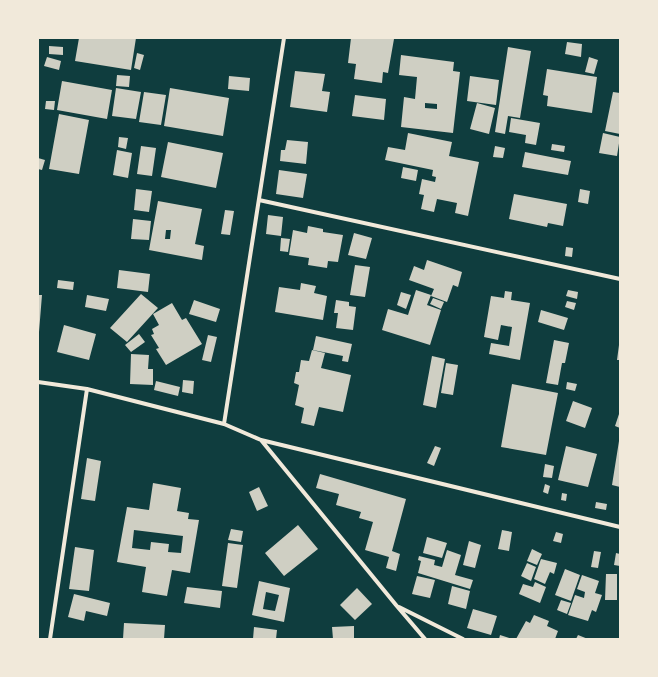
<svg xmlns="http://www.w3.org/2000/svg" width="658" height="677" viewBox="0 0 658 677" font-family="'DM Sans',sans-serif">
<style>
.building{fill:#cfcfc3;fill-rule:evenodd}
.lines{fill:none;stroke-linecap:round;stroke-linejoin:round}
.minor{stroke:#f1e9da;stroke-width:4}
</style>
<rect width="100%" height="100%" fill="#0f3d3e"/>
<!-- building -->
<path class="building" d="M79,38H136L131,70L75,61Z
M351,38L394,39L388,73L383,72L382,83L354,79L356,64L348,63Z
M567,42L582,44L581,57L565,54Z
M49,46L63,47V55L49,54Z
M508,47L531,51L520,118L508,116L505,134L495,132Z
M137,53L144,55L140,70L134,68Z
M401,55L454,62L453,71L460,72L453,133L401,127L404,97L415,99L417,77L399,75ZM425,103L437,104V109L425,108Z
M47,57L61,61L59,70L44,66Z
M589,57L598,60L594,74L585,72Z
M547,69L597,77L592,113L547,106L548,96L543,95Z
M295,71L325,74L322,91L330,92L327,112L290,107Z
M117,75L130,76L129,87L116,86Z
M229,76L250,78L249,91L228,89Z
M470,76L499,80L496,105L467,101Z
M62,81L112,90L107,119L57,110Z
M116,88L141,92L136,119L112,116Z
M170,88L229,98L223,136L164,126Z
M144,92L166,95L161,125L139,122Z
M613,92L620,93V134L605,131Z
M355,95L386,99L384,120L352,116Z
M46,101H55L54,110L45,109Z
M477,103L495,108L489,134L470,129Z
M59,114L89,120L79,174L49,169Z
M511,118L540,123L536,145L525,143L526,135L509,132Z
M408,133L452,142L449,156L479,162L468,216L455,213L457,203L437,199L434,212L421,209L424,195L419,194L422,179L435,182L436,177L432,176L433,170L385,160L388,147L405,150Z
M603,133L620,137L617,156L599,153Z
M119,137L128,138L126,149L118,147Z
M287,140L308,142L306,164L280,161L281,150H285Z
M168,142L223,153L216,188L161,177Z
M552,144L565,146L564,152L551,150Z
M141,146L156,148L152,176L137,174Z
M495,146L505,148L503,158L493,157Z
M117,150L132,153L128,178L113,175Z
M525,152L571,161L568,175L522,167Z
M38,158L45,160L42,170L38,169Z
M403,167L418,170L416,181L401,178Z
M279,170L307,174L303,198L276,194Z
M136,189L152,191L149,212L134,210Z
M580,189L590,191L588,204L578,202Z
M514,194L567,204L563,226L548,223L547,227L509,219Z
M158,201L202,209L195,244L204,246L202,260L149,250ZM166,230H171L170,239H165Z
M225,210L234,211L230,235L221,234Z
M268,215L283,217L281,236L266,234Z
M133,219L151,221L149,240L131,239Z
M308,226L323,229V232L343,235L338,262L328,261L327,268L308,265L309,258L289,255L293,230L307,233Z
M354,233L372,238L366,259L348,255Z
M281,238L290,239L288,252L280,251Z
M566,247L573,248L572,257L565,256Z
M427,260L462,272L458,287L453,285L447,302L431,296L434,289L409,280L414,266L424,270Z
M355,265L370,267L365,297L350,295Z
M119,270L150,274L148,292L117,288Z
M58,280L74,282L73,290L57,288Z
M301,283L316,286L314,293L327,296L323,320L275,312L279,287L300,290Z
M416,290L431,295L427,305L441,310L430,345L382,330L388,309L408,315Z
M568,290L578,292L577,299L566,296Z
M505,291L512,292L511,300L530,303L520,360L489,354L491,343L509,346L512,327L501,325L498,340L484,337L491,296L504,298Z
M401,292L411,295L406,309L397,305Z
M141,294L158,308L127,342L110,328Z
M38,295H42L39,332H38Z
M87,295L109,299L106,311L85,307Z
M433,298L444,302L441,309L430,304Z
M194,300L220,309L216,322L189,314Z
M336,300L349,302V306L356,307L353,330L336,328L338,313H334Z
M567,301L576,303L574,310L565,307Z
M172,303L182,320L186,318L202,344L166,365L156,349L159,348L151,335L154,334L152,329L159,325L153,314Z
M541,310L568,318L564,330L538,322Z
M64,325L96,334L89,360L57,352Z
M139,334L145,342L131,352L125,345Z
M208,335L217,337L211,362L202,360Z
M316,336L352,344L348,362L342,361L343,356L313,350Z
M554,340L569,343L565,363H562L558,385L546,383Z
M619,345H620V360H617Z
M312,350L325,353L321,368L351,375L343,412L319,407L314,426L301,423L304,408L295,405L299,385L294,383L296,372H299L301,360L309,361Z
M131,354L149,355L148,369H153V385L130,384Z
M432,356L445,359L436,408L423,405Z
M446,363L458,365L453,395L441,393Z
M183,380L194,381L193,394L182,392Z
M156,381L180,387L178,396L154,390Z
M567,382L577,384L575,391L566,389Z
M512,384L558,393L546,455L501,447Z
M573,401L592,408L585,428L566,421Z
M620,411V428L615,426Z
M619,441H620V487L612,485Z
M435,446L441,448L434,466L427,463Z
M566,446L597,454L588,487L558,480Z
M87,458L101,461L95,501L81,499Z
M545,464L554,466L552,478L543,477Z
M320,474L406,499L392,551L400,554L396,571L386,568L389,557L365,550L373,522L359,518L361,512L336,505L339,494L316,488Z
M153,483L181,488L177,511L189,513L188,519L199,520L190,573L172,570L167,596L142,592L146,567L117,562L127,507L149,510ZM134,530L183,536L181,553L168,552L169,544L151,542L150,550L132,548Z
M545,484L550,486L548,494L543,492Z
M259,487L268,506L257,511L249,492Z
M562,493L567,494L566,501L561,500Z
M596,502L607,504L606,510L595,508Z
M298,525L318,549L284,576L265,553Z
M231,529L243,531L241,542L228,540Z
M502,530L512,532L509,551L498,549Z
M556,532L563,534L561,543L553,541Z
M427,537L447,543L442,558L423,553Z
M469,541L481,545L475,568L463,565Z
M228,543L243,545L237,588L222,586Z
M75,547L94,550L89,591L69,589Z
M532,549L542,554L537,565L527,561Z
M447,550L461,555L455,575L473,580L470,589L418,573L421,561L418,560L419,556L435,560L434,565L442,567Z
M594,551L601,552L598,568L591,567Z
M616,553L620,554V566L614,565Z
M541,559L557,563L554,574L550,572L545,584L534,579Z
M527,563L536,567L531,581L521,576Z
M565,569L580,575L571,601L555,595Z
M606,574H617V600H605Z
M582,575L599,581L595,593L602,595L596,612L592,610L588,621L568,615L575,595L584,598L585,592L577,589Z
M417,576L435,580L430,598L412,594Z
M259,581L290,588L284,622L252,615ZM266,592L279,595L275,611L263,609Z
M535,582L546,587L540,603L519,594L523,584L533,587Z
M452,586L470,591L466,609L448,604Z
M187,587L222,591L220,608L184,603Z
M357,588L372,604L355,620L340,605Z
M74,594L110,603L107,616L86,611L84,621L68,617Z
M561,600L571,603L567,614L557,610Z
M473,609L497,616L491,635L467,628Z
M534,615L549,621L547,626L558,631L555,639H516L526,621L530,623Z
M124,623L165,625L164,639H123Z
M354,626V639H333L332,627Z
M254,627L277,630L276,639H253Z
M500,635L512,639H499Z
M578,635L588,639H576Z"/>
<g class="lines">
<!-- minor -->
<path class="minor" d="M259,200L620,279
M38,382L87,389L224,424L261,440L620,527
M224,424L284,38
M261,440L396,605L425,639
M399,607L463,639
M50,639L87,389"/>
</g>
<!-- border -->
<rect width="658" height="677" fill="none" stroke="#f1e9da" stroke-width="78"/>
</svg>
